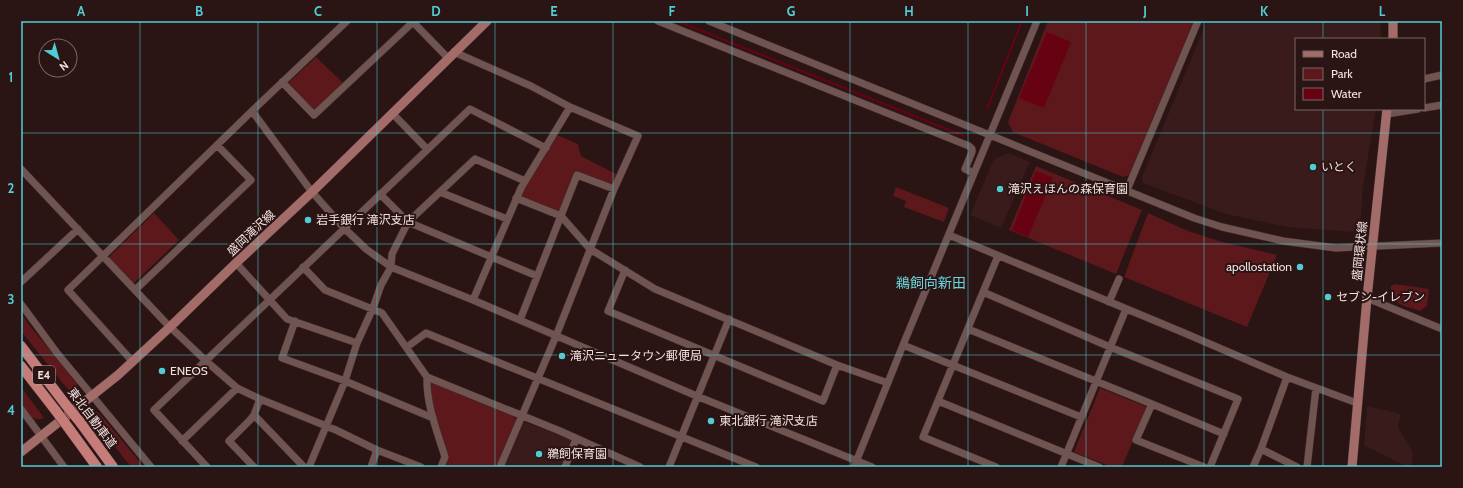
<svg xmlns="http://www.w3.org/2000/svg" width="1463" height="488" viewBox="0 0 1463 488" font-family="Cabin,'Noto Sans JP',sans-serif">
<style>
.built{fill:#381b1a}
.green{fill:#5c181b}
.water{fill:#670213}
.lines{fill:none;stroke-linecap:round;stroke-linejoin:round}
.stream{stroke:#670213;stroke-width:2}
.minor-casing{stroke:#3f2f2e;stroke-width:8}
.major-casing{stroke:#3f2f2e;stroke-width:10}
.highway-casing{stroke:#3f2f2e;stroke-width:11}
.minor{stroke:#6f5452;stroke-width:7}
.major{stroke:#a36c69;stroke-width:9}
.highway{stroke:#c67c79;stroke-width:10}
.highway-bridge-casing{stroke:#3f2f2e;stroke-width:11;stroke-linecap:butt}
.highway-bridge{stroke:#c67c79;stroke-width:10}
.grid{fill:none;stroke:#51ccd5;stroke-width:1;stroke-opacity:0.55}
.poi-dot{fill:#51ccd5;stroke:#2b1414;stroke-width:1.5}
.labels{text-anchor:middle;stroke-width:4;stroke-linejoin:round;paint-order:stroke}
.shield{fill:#2b1414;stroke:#b6a4a3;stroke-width:1}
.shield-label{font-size:11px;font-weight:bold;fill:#f2e1e0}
.poi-label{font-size:12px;fill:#f2e1e0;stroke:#2b1414;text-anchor:start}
.street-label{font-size:12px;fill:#f2e1e0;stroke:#2b1414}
.quarter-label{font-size:14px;fill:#6ad6de;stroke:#2b1414}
.neatline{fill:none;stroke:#51ccd5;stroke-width:1.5}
.grid-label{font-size:13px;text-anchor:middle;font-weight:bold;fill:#51ccd5}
</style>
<rect width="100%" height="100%" fill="#2b1414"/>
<!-- built -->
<path class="built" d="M1207,21H1380L1381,39H1296V109H1376L1363,188L1360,226L1353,232L1287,227L1226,214L1143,183L1142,177Z
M1009,153L1030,162L1001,228L970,215L994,159Z
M1367,406L1401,414L1398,427L1413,452L1412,463L1408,467L1364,445Z
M525,422L572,440L573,442L563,467H504L522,423Z"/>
<!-- green -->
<path class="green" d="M1048,21H1194L1129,175L1123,177L1013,132L1008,122Z
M316,57L343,83L316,110H312L287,84Z
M557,135L578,144L581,156L618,175L613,187L576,173L560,214L518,197Z
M1036,166L1142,210L1116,274L1009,230Z
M896,187L949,208L944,222L904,207L906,201L893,196Z
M154,213L179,240L133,284L108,258Z
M1148,213L1188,231L1222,242L1277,255L1247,327L1124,277Z
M1395,284L1429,289L1427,306L1420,311C1405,306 1389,305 1391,286Z
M21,313L30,326L76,381L78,387L74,395L66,387L21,331Z
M431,381L511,415L517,420L497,467H446L448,458L436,419L430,389Z
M21,387L44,418C35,423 24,413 21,404C20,400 21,392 21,387Z
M1100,388L1147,407L1122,467H1112L1074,452Z
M92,411L97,412L101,415L144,467H131L89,414Z"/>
<!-- water -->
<path class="water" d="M1047,32L1071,42L1044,108L1019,98Z
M1036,171L1053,178L1028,237L1012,230Z"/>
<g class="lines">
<!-- stream -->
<path class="stream" d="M677,21L964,136
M987,109L1022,21"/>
<!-- minor casing -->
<g class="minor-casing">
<path id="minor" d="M412,21L448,58
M658,21L969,146L972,149V152L965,169L974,173
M709,21L1194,218L1222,227L1283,241L1336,248L1442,243
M454,52L531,86L570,107L638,136L614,189L556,336L500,467
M1424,79L1442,75
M282,82L314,115L413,22
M1424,108L1442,105
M252,111L312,192L344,228L366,249L391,267L473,300L699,397L872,467
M392,113L427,149
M1387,114L1418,109
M21,169L165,322L206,361L237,388L260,399L336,430L377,450L421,467
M1127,190L1198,21
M440,192L507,219
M380,194L408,222L537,276
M516,198L561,216L590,249L655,289L837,365L888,383
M949,235L1182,332L1287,377L1357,403
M236,263L287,319L357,343
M303,267L325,290L382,313L427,377L560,431L640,467
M625,270L608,311L823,401L837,365
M21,282L78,229
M135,290L251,180L217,145
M983,292L998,256
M1367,298L1442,329
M473,300L521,188L570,107
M1109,302L1119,279
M21,304L57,353L151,467
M520,320L577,175L614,189
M295,321L282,358L345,381L433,418
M968,329L1152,404L1136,440L1204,467
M903,345L1081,417
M407,347L426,333L756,467
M133,362L68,290L252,111L347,21
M427,377C426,404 437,431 445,457L441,467
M260,399L254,415L304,467
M938,401L1099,467
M1152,404L1224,434
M21,409L64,467
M254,415L250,420L229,441L254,467
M182,441L237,388
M1261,449L1297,467
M207,467L154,410L470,109L546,148
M309,467L345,381L357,343L373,308L381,285L391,267L392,254L408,222L475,159L525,181
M371,467L377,450
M565,467L576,439
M669,467L729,319
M854,467L903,345L1037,21
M996,467L923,437L983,292L1110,347L1238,399L1210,467
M1061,467L1126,309
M1253,467L1261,449L1287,377
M1307,467L1316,388"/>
</g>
<!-- major casing -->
<g class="major-casing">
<path id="major" d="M1393,39V21
M21,452L118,375L170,327L236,263L312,192L487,21
M1352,467L1367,298L1387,109"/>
</g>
<!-- highway casing -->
<g class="highway-casing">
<path id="highway" d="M21,346L66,405
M21,366L56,411
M80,422L113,467
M70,430L97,467"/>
</g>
<!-- minor -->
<use href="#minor" class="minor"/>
<!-- major -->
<use href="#major" class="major"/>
<!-- highway -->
<use href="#highway" class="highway"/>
<!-- highway-bridge casing -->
<g class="highway-bridge-casing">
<path id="highway-bridge" d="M66,405L80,422
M56,411L70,430"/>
</g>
<!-- highway-bridge -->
<use href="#highway-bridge" class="highway-bridge"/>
</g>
<!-- grid -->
<path class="grid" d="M140,21V467M258,21V467M377,21V467M495,21V467M613,21V467M732,21V467M850,21V467M968,21V467M1086,21V467M1204,21V467M1323,21V39M1323,109V467M21,133H1442M21,244H1442M21,355H1442"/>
<!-- markers -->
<g class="poi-dot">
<circle cx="1313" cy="167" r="4"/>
<circle cx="1000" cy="189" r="4"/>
<circle cx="308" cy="220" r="4"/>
<circle cx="1300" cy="267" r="4"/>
<circle cx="1328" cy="297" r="4"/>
<circle cx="562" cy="356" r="4"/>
<circle cx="162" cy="371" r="4"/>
<circle cx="711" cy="421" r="4"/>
<circle cx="539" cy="454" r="4"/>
</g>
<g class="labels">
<!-- shield labels -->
<rect class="shield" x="33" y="366" width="22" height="18" rx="3"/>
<g class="shield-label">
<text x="44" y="379">E4</text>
</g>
<!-- poi labels -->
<g class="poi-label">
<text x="1321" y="171">いとく</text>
<text x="1008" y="193">滝沢えほんの森保育園</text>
<text x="316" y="224">岩手銀行 滝沢支店</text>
<text x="1292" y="271" text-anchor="end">apollostation</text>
<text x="1336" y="301">セブン-イレブン</text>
<text x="570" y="360">滝沢ニュータウン郵便局</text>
<text x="170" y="375">ENEOS</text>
<text x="719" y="425">東北銀行 滝沢支店</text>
<text x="547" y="458">鵜飼保育園</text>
</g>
<!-- street labels -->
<g class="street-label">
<text transform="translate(251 233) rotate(-43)" y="4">盛岡滝沢線</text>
<text transform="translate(1360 251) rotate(-84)" y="4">盛岡環状線</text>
<text transform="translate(92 418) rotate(53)" y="4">東北自動車道</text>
</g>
<!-- quarter labels -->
<g class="quarter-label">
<text x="931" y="288">鵜飼向新田</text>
</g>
</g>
<!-- border -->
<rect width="1463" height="488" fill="none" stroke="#2b1414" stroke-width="44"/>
<!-- legend -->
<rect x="1295" y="38" width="130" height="72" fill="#2b1414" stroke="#7b6666"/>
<rect x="1303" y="51" width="20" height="6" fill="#a36c69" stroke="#7b6666"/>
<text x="1331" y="58" font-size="12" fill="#f2e1e0">Road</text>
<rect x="1303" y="68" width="20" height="12" fill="#5c181b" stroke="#7b6666"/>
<text x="1331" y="78" font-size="12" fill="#f2e1e0">Park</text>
<rect x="1303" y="88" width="20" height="12" fill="#670213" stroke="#7b6666"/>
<text x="1331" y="98" font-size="12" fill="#f2e1e0">Water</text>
<!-- north arrow -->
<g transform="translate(58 58) rotate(143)"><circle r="19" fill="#2b1414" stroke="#7b6666"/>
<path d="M0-3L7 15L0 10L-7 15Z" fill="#51ccd5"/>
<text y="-6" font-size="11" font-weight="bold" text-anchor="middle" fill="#f2e1e0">N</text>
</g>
<rect x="22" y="22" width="1419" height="444" class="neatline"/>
<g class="grid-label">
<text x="81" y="16">A</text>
<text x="199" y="16">B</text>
<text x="318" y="16">C</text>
<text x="436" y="16">D</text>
<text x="554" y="16">E</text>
<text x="672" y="16">F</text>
<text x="791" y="16">G</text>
<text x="909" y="16">H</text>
<text x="1027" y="16">I</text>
<text x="1145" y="16">J</text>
<text x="1264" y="16">K</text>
<text x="1382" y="16">L</text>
<text x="11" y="82">1</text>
<text x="11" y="193">2</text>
<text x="11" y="304">3</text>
<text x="11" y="415">4</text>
</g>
</svg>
